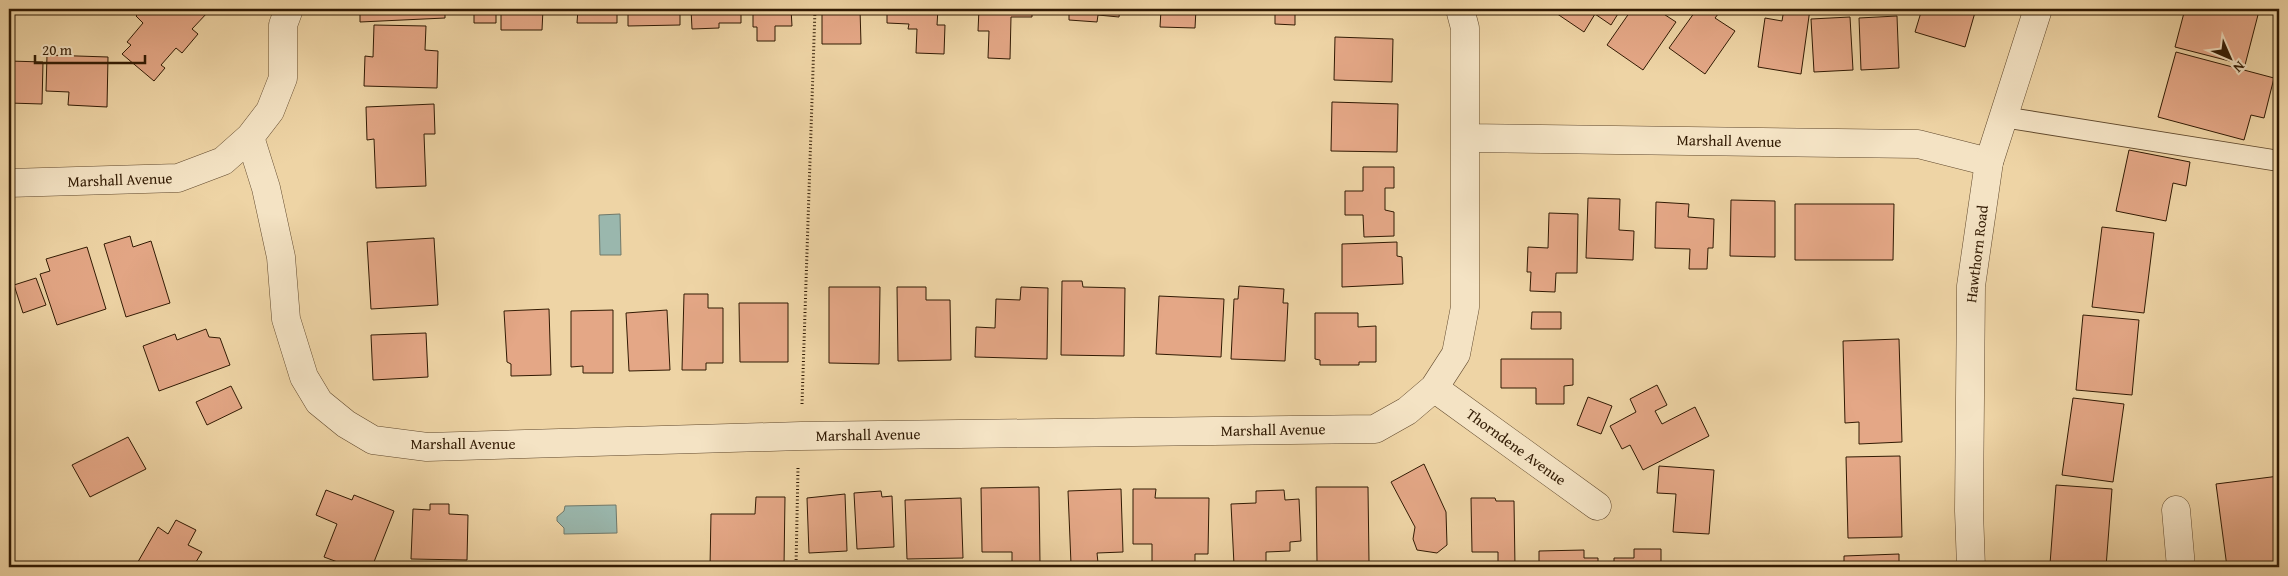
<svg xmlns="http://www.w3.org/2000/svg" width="2288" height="576" viewBox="0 0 2288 576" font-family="'Gentium Book Plus',serif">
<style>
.water{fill:#9ab7ad;stroke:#707869}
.building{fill:#e4a786;stroke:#311a03}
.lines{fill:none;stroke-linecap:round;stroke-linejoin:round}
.service-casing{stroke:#60482c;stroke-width:22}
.minor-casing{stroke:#60482c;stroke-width:29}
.tertiary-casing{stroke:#60482c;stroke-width:29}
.path{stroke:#311a03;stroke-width:3;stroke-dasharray:1 2.5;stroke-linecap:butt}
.service{stroke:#f4e3c4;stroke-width:20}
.minor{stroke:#f4e3c4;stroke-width:28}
.tertiary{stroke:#f4e3c4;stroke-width:28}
.labels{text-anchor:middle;stroke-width:5;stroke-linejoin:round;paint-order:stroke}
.street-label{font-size:15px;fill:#311a03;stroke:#f4e3c4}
</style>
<rect width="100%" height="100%" fill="#eed4a5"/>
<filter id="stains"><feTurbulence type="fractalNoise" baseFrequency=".004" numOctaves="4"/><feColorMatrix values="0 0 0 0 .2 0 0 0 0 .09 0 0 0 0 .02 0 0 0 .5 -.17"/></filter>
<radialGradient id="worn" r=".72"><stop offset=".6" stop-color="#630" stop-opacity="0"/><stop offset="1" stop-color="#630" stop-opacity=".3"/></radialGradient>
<!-- water -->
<path class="water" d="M620,214L621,255H600L599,215Z
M616,505L617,533L564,534V528L557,521V517L564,511L565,506Z"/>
<!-- building -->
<path class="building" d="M142,9H204L208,12L192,29L198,34L182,53L176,48L161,65L165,68L154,81L122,54L131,45L127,42L143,23L136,16Z
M360,9H445V18L360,22Z
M474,9H496V23H474Z
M501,9H543L542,30H501Z
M578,9H617V23H577Z
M628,9H680V25L628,26Z
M691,9H741V23H719V28L692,29Z
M753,9H791L792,26H775V41H757V27H753Z
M822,9H860L861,44H822Z
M887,9H938L937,25H945L944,54L916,53L917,29H908L909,24L887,23Z
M979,9H1032V17H1011L1010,59L988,58L989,31H978Z
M1069,9H1120L1119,17L1098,15L1097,22L1069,20Z
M1138,9H1196L1195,28L1160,27L1161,10Z
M1219,9H1265V14L1219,12Z
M1275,9H1295V25L1275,24Z
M1298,9H1354L1353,10Z
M1550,9H1621L1611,25L1595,14L1584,32Z
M1632,9H1656L1676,22L1643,70L1607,45Z
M1697,9H1722L1715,18L1735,31L1705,74L1669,48Z
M1784,9H1810L1801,74L1758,67L1765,18L1782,21Z
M1922,9H1976L1965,47L1915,32Z
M2185,9H2249L2259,11L2245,65L2175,47Z
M1897,16L1899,68L1861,70L1859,18Z
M1850,17L1853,70L1814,72L1811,19Z
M374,25L426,26L425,50L438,51L437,88L364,86L365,56L373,57Z
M1335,37L1393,39L1392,82L1334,80Z
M2176,52L2274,78L2264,118L2251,115L2244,140L2158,117Z
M47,55L108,57L107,107L68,105L69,92L46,91Z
M9,61L43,62L42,104L9,103Z
M1332,102L1398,104L1397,152L1331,151Z
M434,104L435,134H424L426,186L376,188L374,139L367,140L366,107Z
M2129,150L2190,162L2186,186L2173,183L2166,221L2116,211Z
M1363,167H1394V188H1385V210L1394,212V236L1364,237L1363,215H1345V191H1363Z
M1588,198L1620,199L1619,230L1634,231L1633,260L1586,258Z
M1731,200L1775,201V257L1730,256Z
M1656,202L1689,204L1688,217L1714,219L1713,248H1708L1707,269H1689L1690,249L1655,248Z
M1795,204H1894L1893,260H1795Z
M1549,213L1578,214L1577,273H1556L1555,292L1530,291L1531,272H1527L1528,247L1548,248Z
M2102,227L2154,233L2144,313L2092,307Z
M130,236L133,247L151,241L170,303L126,317L104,244Z
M434,238L438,305L371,309L367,242Z
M1397,242V256L1402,257L1403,284L1342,287V244Z
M87,247L106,309L57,325L40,274L50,271L46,259Z
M36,278L46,305L23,313L14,285Z
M1062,281H1082L1083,287L1125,288L1124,356L1061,355Z
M1239,286L1284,289L1283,303H1288L1285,361L1231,359L1234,299H1238Z
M9,287L11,310H9Z
M829,287H880L879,364L829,363Z
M897,287H926V300H950L951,360L898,361Z
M1021,287L1048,288L1047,359L975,357L976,327L995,328L996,299L1020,300Z
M684,294H708V308H723V363H706V370H682Z
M1159,296L1224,299L1221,357L1156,354Z
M739,303H788V362H740Z
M549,309L551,375L511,376V364L507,362L504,311Z
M613,310V373H583V366L571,367V311Z
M667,310L670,370L629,371L626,313Z
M1532,312H1561V329H1531Z
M1315,313H1358V327L1376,326V362H1359V365H1320V360L1315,359Z
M2083,315L2139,320L2132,395L2076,390Z
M206,329L209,337L220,338L230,365L159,391L143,346L175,334L177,340Z
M426,333L428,377L373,380L371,335Z
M1899,339L1902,442L1859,444V422L1845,423L1843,341Z
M1501,359H1573V385L1564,386V404H1536V388H1501Z
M1657,385L1667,405L1655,411L1662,424L1695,407L1709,436L1643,470L1630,445L1622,449L1610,426L1636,412L1630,399Z
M231,386L242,408L207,425L196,402Z
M1588,397L1612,406L1601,434L1577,425Z
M2073,398L2124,404L2113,482L2062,475Z
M128,437L146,469L90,497L72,465Z
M1900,456L1902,537L1848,538L1846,457Z
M1424,464L1446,512L1447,545L1437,553L1417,550L1413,539L1415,527L1391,482Z
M1659,466L1714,470L1709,534L1673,532L1676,494L1657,493Z
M2279,476V564L2266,565V567H2227L2216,484Z
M2056,485L2112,489L2106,567L2050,564Z
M1039,487L1040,564L1012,565V552H982L981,488Z
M1316,487H1368L1369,562H1317Z
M1121,489L1123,552L1097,553L1098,563L1071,564L1068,491Z
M1133,489H1156L1155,498H1209L1208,554H1195V567H1152V544H1133Z
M326,490L352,500L354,495L394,511L372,567H351L324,557L337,524L316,515Z
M1284,490L1285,500L1299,499L1301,541L1290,542V551L1266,552V564L1234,565L1231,504L1256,503V491Z
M881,491L882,497L892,496L894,547L857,549L854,493Z
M845,494L847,551L809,553L807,498Z
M756,497H785L784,567H710L711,514H755Z
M961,498L963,558L907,559L905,500Z
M1471,498H1495L1496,501H1514L1515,567H1498V552H1472Z
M430,504H449V514L468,515L467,560L411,559L413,509L430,510Z
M176,520L196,530L188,545L202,552L193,567H135L158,527L168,534Z
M1634,549H1661V567H1614V558H1634Z
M1584,550V558H1598V567H1539V551Z
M1899,554V567H1844V556Z
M501,563H548V567H501Z"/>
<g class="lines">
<!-- service casing -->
<g class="service-casing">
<path id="service" d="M2003,117L2279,161"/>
</g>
<!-- minor casing -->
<g class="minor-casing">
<path id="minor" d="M250,137L266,188L281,257L286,319L304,377L319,402L346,424L373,440L427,447L801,436L1375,429L1407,411L1434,388L1456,354L1465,307V28L1460,9
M1466,138L1918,144L1989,162
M9,183L178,178L223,161L250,137L270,111L283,78V25L289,9
M1434,388L1597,506
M2176,510L2181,567"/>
</g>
<!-- tertiary casing -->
<g class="tertiary-casing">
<path id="tertiary" d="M1971,567L1969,511L1971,286L1989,162L2038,9"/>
</g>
<!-- path -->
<path class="path" d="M802,404L815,9
M796,567L798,468"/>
<!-- service -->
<use href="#service" class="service"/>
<!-- minor -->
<use href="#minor" class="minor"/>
<!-- tertiary -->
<use href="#tertiary" class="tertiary"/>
</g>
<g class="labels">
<!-- street labels -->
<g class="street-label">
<text transform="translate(1729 141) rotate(1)" y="5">Marshall Avenue</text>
<text transform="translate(120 180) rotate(-2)" y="5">Marshall Avenue</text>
<text transform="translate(1977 254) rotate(-83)" y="5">Hawthorn Road</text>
<text transform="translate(1273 430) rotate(-1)" y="5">Marshall Avenue</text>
<text transform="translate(868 435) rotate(-1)" y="5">Marshall Avenue</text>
<text x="463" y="449">Marshall Avenue</text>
<text transform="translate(1516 447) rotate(36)" y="5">Thorndene Avenue</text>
</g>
</g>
<!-- margin -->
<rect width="2288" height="576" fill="none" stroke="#eed4a5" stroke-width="30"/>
<rect x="10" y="10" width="2268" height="556" fill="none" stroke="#311a03" stroke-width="2.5"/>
<rect x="15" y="15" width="2258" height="546" fill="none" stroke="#311a03"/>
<!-- north arrow -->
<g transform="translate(2230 58) rotate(135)" stroke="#f4e3c4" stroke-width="4" paint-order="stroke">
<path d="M0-4L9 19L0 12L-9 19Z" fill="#311a03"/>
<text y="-8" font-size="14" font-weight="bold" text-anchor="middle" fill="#311a03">N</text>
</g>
<!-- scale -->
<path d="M35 55v8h110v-8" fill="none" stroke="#311a03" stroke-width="2.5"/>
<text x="42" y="55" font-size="15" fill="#311a03" stroke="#f4e3c4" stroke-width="4" paint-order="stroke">20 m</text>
<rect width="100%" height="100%" filter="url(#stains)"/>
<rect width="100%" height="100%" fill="url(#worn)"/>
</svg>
